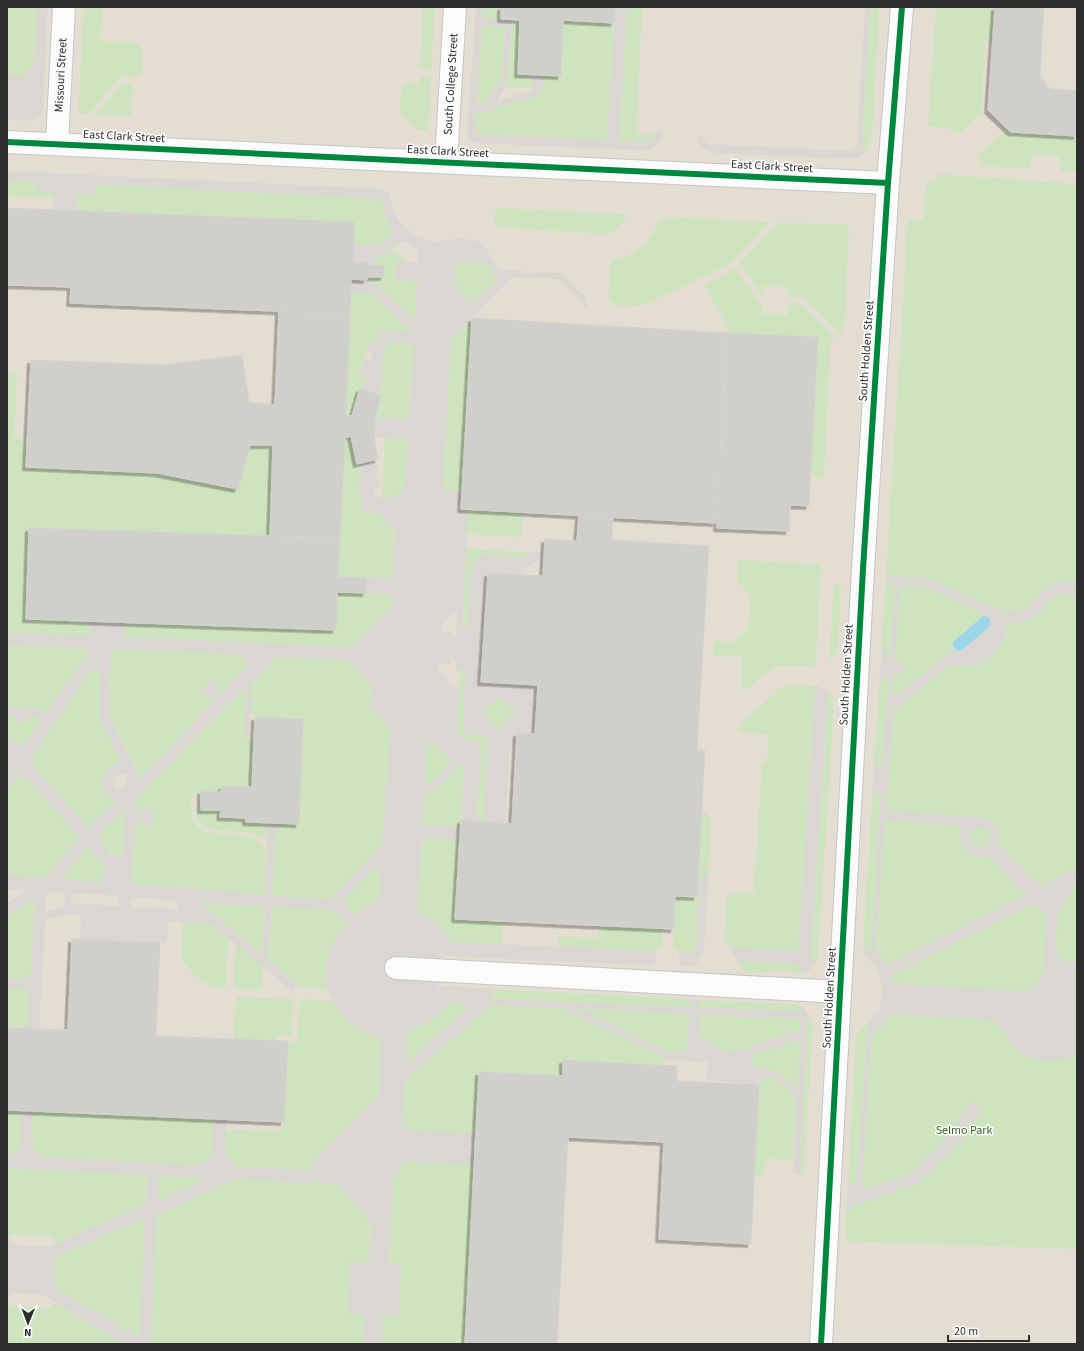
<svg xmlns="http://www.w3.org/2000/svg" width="1084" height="1351" viewBox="0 0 1084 1351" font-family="'Source Sans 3',sans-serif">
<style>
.education{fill:#e4ded2}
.green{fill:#cee4be}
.plaza{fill:#dad7d3;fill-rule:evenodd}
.water{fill:#9bd7e8}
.building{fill:#d1cfcc;stroke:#d5d3cf;filter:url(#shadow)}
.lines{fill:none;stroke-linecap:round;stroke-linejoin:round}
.street-casing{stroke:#c6c6c5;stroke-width:24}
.secondary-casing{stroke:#c6c6c5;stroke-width:24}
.street{stroke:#fcfbfb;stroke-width:22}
.secondary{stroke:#fcfbfb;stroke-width:22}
.cycleway-casing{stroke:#fff;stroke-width:8}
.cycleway{stroke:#00873e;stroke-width:6}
.labels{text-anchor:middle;stroke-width:3;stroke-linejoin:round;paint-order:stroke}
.street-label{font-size:12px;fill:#2d2d2d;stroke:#fff}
.park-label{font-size:12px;fill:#30681f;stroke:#fff}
</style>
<defs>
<filter id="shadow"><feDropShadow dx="-3.5" dy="3.5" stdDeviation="0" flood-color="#0004"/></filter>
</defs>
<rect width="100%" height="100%" fill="#eae7e3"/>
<!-- education -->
<path class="education" d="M7,7H1077V1344H7Z"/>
<!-- green -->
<path class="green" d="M7,7H37L34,60L32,66L26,74L22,76H7Z
M84,7H102L100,41L133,42C147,47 142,65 141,77L121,76L89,114H78Z
M423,7H435L431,71L420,69Z
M483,7H501V19L482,18Z
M627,7H642L636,135H642L656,131L650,142L619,140Z
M870,7H879L872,137L866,150L862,146Z
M936,7H995L993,41H985L981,113L959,134C949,128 940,126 928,126Z
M512,20H520L518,74L533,75L532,88L505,87L507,79Z
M563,20L614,23L608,140L479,134L475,129L476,115L538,95L542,90V75L561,76Z
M482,26L505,27L502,75L501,79L487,101L477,105Z
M420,76L431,77L428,131L417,130L400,113L402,84L419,83Z
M123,83H133L131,116L95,115Z
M1008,129L1011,132L1077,136V172L1060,171L1061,156L1031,155L1030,169L982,166L978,155Z
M936,174L1077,184V1249L845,1241L856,1036C860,1028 868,1024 874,1018C884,1005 885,984 877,970C872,962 863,956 863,947L908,220H923L926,182H935Z
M7,180L35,182L54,193V198L7,196Z
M96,184L382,199L385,216L394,233L377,245L353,244L354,222L76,210L77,194H86Z
M498,208L625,214L626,217L623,222L612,232L604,234L495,227C491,219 494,215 498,208Z
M661,217L770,222L735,259L726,266L640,306L614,305L608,298L611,261C639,254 649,243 661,217Z
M779,223L845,224L849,228L844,328L840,333L802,298L788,297V287L763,286V295L739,263Z
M392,249L407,262H396L417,280L415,321L372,280H367V277H384V266L374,265L375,256L383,257Z
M455,262L486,263L494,276L500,277L471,304L459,292L454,286Z
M735,268L759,302H762V314L788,315V303H800L835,337L830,342L824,477L810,476L818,337L731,333L704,285L728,273Z
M351,292L371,293L412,332L376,343L369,341L359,376L366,378L362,389H360L352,416L346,415Z
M472,318L462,491L443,490L451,338Z
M387,342L411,343L413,348L409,419L375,417L382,397L378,395L383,381L380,380V364Z
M7,373H17L14,437L28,439L27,467L157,473L238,489L250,445H273L270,536L29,528L26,619L90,621V636L7,633Z
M351,436L357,464H359L362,476L357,478L361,500L362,511L379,513L395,530L393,578L338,577L345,438Z
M385,438L408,439L404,489L395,497H382Z
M468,509L522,512L521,537L466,534Z
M466,549L527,552V558L483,555L471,567L468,628H463Z
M738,560L821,565L816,661L813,666H776L745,690L741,689L742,657L713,655L714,641L733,642L748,630L750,595L744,591V585H737Z
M834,584H841L838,648L836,653L829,661Z
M337,592L392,594V605L353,647L125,637V622Z
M7,645L89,648L88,653L46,713L35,707H7Z
M111,649L240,654L248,665L220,695L217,692L220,689L212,680L202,690L217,697L139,779L138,778C135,757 118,740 111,720C105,702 110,668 111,649Z
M277,657L346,660L371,683L372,700L367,705L390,729L382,845L330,899L272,896L276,823L299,824L303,719L255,717L250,712L253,680Z
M99,668V714L101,721L120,761C103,774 92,785 115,801L88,829L37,769L32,757L91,671Z
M460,670H465L463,730L468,734L483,736L488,742L483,822H476L482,749L463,739L457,731Z
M247,685L244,737H254L252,787L222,786L221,792L201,791V797H191C191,813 189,825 206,832L253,837L267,850L265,894L135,884L131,879L136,819H140L153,824L141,810L140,813H136L138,796Z
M787,685L815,686L798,951L730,947L724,938L727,896L728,894L733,892L754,893L762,762H767L768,734L737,732L744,720L783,686Z
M828,692L832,696L834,705L818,953L816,963L811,956Z
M497,697H503L516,711V716L501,730L494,729L483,714V708Z
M7,715C17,715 18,722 30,716L42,718L25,743L17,745L7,732Z
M432,741L452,762L425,788L427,744Z
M461,765L464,768L460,827L422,825L424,798Z
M24,776L79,837L46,878L7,875V791L18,777Z
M194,809L221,810L220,816L246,818V822L268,823L267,837H260L253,833L207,829L197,822Z
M702,809L707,814L711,821L708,877L698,876Z
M123,811L125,812L123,854C113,863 103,845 97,838Z
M422,838L460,840L455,919L503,921L501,944L451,942L447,934L417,911Z
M88,847L106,868V872L100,882L61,879Z
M374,869L381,870L379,901L366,907L356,915L342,902Z
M697,892H699L696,953L679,952L673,946L675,896L696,897Z
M33,899L35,901L31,973C26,982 16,979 7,978V918Z
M200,902L265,907L262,955Z
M272,907L334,910L347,924C328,946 322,959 327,989L301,987L268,960Z
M183,922L212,924L228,939L226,988C201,987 196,976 181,959Z
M599,925L662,928V945L656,951L558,946V936L598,938Z
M236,944L262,965L261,990L234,989Z
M747,961L797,964L800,965L802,973L795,975L789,970L773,969L768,972L743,971L738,962Z
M7,988H23L29,993L28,1024L22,1028H7Z
M492,989L690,999L689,1007L492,999Z
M236,997L293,999L292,1036L277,1035L276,1041L234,1039Z
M300,999L332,1000C344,1018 359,1032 380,1039L379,1096L313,1161V1170L235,1167L225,1154L227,1130L278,1131L282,1130L283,1127L288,1041L298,1042Z
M700,1000L796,1004L802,1006V1012L699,1007Z
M448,1003L466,1004L468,1008L409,1061H406L407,1030C426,1024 435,1018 448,1003Z
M491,1005L560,1008L664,1057L663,1065L563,1060V1076L479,1072L476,1133L407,1130L402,1125L405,1080Z
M577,1008L689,1014L688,1046C682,1053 674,1051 665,1051Z
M700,1015L801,1019L800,1030L738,1051L727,1052L699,1037Z
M808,1020H812L813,1025L804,1174H800Z
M800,1039L798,1088C789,1081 779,1072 768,1069C761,1068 758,1069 752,1065L753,1054Z
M769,1077L786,1087L796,1100L793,1160L765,1158L764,1176L754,1175L759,1085L765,1078Z
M7,1110H21L20,1146L10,1157H7Z
M33,1111L213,1119L212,1154L201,1165L42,1157L31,1146Z
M405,1162L474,1165L465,1344H381L383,1315L399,1316L401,1265L389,1264L393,1177Z
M7,1168L147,1175L146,1204L56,1243L53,1238L50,1236L11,1234L8,1236Z
M159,1175L208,1178L158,1201Z
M235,1179L338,1184L371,1224L369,1263L350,1262L348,1313L364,1314L363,1344H150L157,1215Z
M145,1219L139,1338L54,1287L55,1256Z
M55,1303L124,1344H7V1306L45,1308H49Z"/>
<!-- plaza -->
<path class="plaza" d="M37,7H48L43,108L41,115L33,120L28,121L7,120V76H22L26,74L32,66L34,60Z
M476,7H483L482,18L512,20L507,79L505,87L497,101L530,91L532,88L533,75H542V90L538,95L476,115L475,129L479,134L607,140L615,7H627L619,140L650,142L656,131H662L661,137L657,144L651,149L642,150L475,143L470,141L467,138ZM482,26L505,27L502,75L501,79L487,101L477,105Z
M865,7H870L862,146L866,150L862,156L854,159L715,153L705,149L701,145L699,141V134L701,135L707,144L853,151L857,145L858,129Z
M7,171L382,189L388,193L394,212L402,225L415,235L425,239L434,241H443L459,238L482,242L499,270L560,273L587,299V308L558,279L513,277L451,338L443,490L462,491L461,509H468L463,628H468L471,567L473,562L480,556L526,558L527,552H544V555L519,574L488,573L481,681L538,685L535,734L517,733L516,750H510L505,823L483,822L488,742L483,736L469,734H465L463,730L465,670H456V659H450V664H439V671L453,687H459L457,731L463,739H473L482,749L476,822L461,820L464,768L461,765L424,798L422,825L460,827V840L422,838L417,911L436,921L447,934L451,942L656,951V960L654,964L650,965L456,957L446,955L440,950L441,975L438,989L445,986L492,989V999L689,1007L690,999L700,1000L699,1007L801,1012L802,1006L812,1020H808L800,1174L793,1173L796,1100L786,1087L771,1078H765L759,1085H746V1083L707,1080L708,1062L664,1060L663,1057L560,1008L491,1005L405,1080L402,1125L407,1130L476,1133L474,1165L405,1162L393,1177L389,1263L401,1264L399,1316L383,1315L381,1344H363L364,1314H348L350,1262L369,1263L371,1224L338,1184L235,1179L157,1215L151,1344H124L44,1295L13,1293L7,1299V1235L15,1245L48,1247L146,1204L147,1175L7,1168V1157H10L20,1146L21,1110L33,1111L31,1146L42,1157L201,1165L212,1154L213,1119H227L225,1154L235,1167L313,1170V1161L379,1096L380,1039L365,1033L348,1021L339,1011L332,1000L327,989L326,974L328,953L332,944L347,924L334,910L272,907L268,960L301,987L296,988L292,991L212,924L168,921L167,943H160L80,939L81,916L79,915H64L45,920L39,1029L22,1028L28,1024L29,993L23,988H7V978L24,979L28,977L31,973L35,901L32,899L7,918V904L25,892L23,889H7V875L46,878L79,837L24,776L18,777L7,791V732L17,745L25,743L42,718L37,716H30L26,718L25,722H17L13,716L7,715V707H35L46,713L88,653L89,648L7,645V633L90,636V621L125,622V637L353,647L392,605V594L366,593V578H393L395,530L379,513L362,512L361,500L357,478L362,476L359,464L376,459L379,470L376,471L380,486L374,488L376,497H395L404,489L408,439L374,437L375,417L409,419L413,348L411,343L387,342L380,364L385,366L380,380L383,381L378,395L362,389L366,378L359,376L364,359L371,361L374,353L366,350L369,341L376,343L380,330L412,332L371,293L351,292V279L372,280L415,321L417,281L396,280V262L417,263L418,250L402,241L383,257H375L374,265H367V263L353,262V244L377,245L394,233L387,221L381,199L96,184L95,195L77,194L76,210H53L54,193L35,192V182L7,180ZM455,262L486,263L494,276L500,277L471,304V298H465V293L459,292V286L454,285ZM457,611L456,637H451V632L441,631V624ZM111,649L240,654L248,665L220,695L217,692L221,689L212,680L202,690L211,699L214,695L217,698L139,779L138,778L133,763L117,733L111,717L109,685ZM276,657L346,660L371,683L372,700L367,704L390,729L382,845L330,899L272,896L276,823H268L265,894L135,884L131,879L136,819H140V824H153L154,810L141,809L140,813H136L138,796L246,685L244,737H249L253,680ZM99,669V714L101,721L120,761L105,772L102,778V784L105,794L115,801L88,828L37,769L32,757L91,671ZM497,697H503V703L509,704V710L516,711L515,716H509L508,723L502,722L501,730L494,729L495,722L488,721V715L483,714V708L489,709L490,703H496ZM432,741L452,762L425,787L427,745ZM126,773L128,781L120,789H114L112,782L113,778L118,775ZM123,811L125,812L123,854L119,857H115L110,854L97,838ZM88,847L106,868V872L100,882L62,879ZM374,869L381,870L379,901L366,907L355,915L342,902ZM52,892L61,893L65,896L64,907L45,912L46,896ZM78,893L117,896L119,898V906L73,903L71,901L73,895ZM133,897L175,900L178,902L177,909H169L130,907V900ZM200,902L265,907L262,955H261ZM448,1003L466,1004L468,1008L409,1061H406L407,1030L430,1021L445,1009ZM579,1008L689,1014L688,1046L684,1050L681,1051H665ZM700,1015L801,1019L800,1030L738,1051L727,1052L699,1037ZM800,1039L798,1088L775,1071L757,1068L752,1065L753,1055ZM159,1175L207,1178L158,1201ZM145,1219L139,1337L54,1287L55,1256Z
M886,575L927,578L1000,610L1008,612L1019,611L1027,607L1046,588L1052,584L1063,581L1077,582V595L1060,594L1055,596L1050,599L1041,612L1029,620L1021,623H1008L1004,638L1000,645L995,653L988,659L981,663L974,666L965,667L954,665L947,667L894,710L886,810L979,817L990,820L998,828L999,836L998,844L1041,886L1077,867V880L1057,916L1056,956L1077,964V1053L1061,1060L1046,1061L1038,1060L1024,1055L1012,1045L1001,1028L997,1026V1020L891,1014L885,1023L872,1036L862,1190L912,1173L951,1132L971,1101L982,1109L962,1141L920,1183L855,1205L846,1213L848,1179L856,1186L868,1023L874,1017L880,1008L882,994V985L878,972L871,961L865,955L863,948H871L877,873L876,858L881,792L872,798L874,763L881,771L889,676L879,683L882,648L890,657L895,585L886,584ZM900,585L917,586L931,589L981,612L982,617L986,616L990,619L893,698L894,674H904L905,662L895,661ZM885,820L962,826L960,831L959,837L960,842L966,852L976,856L981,857L987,855L1025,895L887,965L882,957L876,951ZM982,827L987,830L989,833L990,840L988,843L985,846L978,847L972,845L970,842L969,836L972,830L975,828ZM1034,903L1046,915L1043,969L1040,981L1033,988L1025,991H1017L894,983L892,976Z
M815,686H819L828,692L811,956L816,963L810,970L802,973L800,965L797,964L747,961L738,962L730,947L798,951Z
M698,876L708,877L704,951L697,963L693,966L680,967L679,952L696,953L699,892H697Z"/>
<!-- water -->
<path class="water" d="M983,616H986L990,619V626L961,651L956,650L953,646V642Z"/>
<!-- building -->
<path class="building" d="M501,7H615L614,23L563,20L561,76L518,74L520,20L501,19Z
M995,7H1044L1040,75L1050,89L1077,91V136L1011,132L988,110Z
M7,208L354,222L353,262L367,263V265L384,266V277H367V280L351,279L350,314L70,303L71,287L7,285Z
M279,311L350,314L346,415L352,416L360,388L382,396L375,417L374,437L378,459L357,464L351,436L345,438L340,538L270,536L273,445H250L238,489L157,473L26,467L31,360L163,365L242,355L249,402L275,405Z
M472,318L727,333L716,523L461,509Z
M727,333L818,337L809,506L790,505L789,531L717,528Z
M579,515L613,517L612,540L709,546L697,750H705L697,897L675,896L674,929L455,919L461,820L512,824L517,733L535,734L538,685L481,682L488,573L543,576L545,539L577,541Z
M29,528L340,538L338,577L366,578V593L337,592L336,630L26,619Z
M255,717L303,719L299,824L246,822V818L220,817L221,810H201V791L221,792L222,786L252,787Z
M72,939L160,943L156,1036L288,1041L284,1122L7,1110V1028L68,1030Z
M563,1060L677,1066V1081L759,1085L751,1244L659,1239L664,1142L568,1137L557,1344H465L479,1072L563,1076Z"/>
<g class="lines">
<!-- street casing -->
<g class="street-casing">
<g id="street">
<path id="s1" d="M57,143L64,7"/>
<path id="s2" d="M446,162L455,7"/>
<path d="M396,968L840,992"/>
</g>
</g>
<!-- secondary casing -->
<g class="secondary-casing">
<path id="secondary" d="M7,142L888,183
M821,1344L863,569L888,183L902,7"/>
</g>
<!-- street -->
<use href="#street" class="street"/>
<!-- secondary -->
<use href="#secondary" class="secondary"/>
<!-- cycleway casing -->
<g class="cycleway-casing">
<path id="cycleway" d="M7,142L888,183
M821,1344L863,569L888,183L902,7"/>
</g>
<!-- cycleway -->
<use href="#cycleway" class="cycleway"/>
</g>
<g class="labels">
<!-- street labels -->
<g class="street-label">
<text dy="4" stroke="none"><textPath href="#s1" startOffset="68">Missouri Street</textPath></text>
<text dy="4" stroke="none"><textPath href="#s2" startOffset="78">South College Street</textPath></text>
<text transform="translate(124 136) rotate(3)" y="4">East Clark Street</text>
<text transform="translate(448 151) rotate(3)" y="4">East Clark Street</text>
<text transform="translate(772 166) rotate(3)" y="4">East Clark Street</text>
<text transform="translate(866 351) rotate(-86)" y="4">South Holden Street</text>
<text transform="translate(846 675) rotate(-87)" y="4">South Holden Street</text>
<text transform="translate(829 998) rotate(-87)" y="4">South Holden Street</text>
</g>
<!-- park labels -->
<g class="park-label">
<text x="964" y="1134">Selmo Park</text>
</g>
</g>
<!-- border -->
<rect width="1084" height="1351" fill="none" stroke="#2d2d2d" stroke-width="16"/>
<!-- north arrow -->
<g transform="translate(28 1323) rotate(181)" stroke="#ffffff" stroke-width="3" paint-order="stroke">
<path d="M0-3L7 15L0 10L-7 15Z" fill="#2d2d2d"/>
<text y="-6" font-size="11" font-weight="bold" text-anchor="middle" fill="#2d2d2d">N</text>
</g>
<!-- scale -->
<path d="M948 1335v6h81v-6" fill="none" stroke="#2d2d2d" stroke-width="2"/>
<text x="954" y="1335" font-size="12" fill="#2d2d2d" stroke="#ffffff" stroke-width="3" paint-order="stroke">20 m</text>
</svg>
